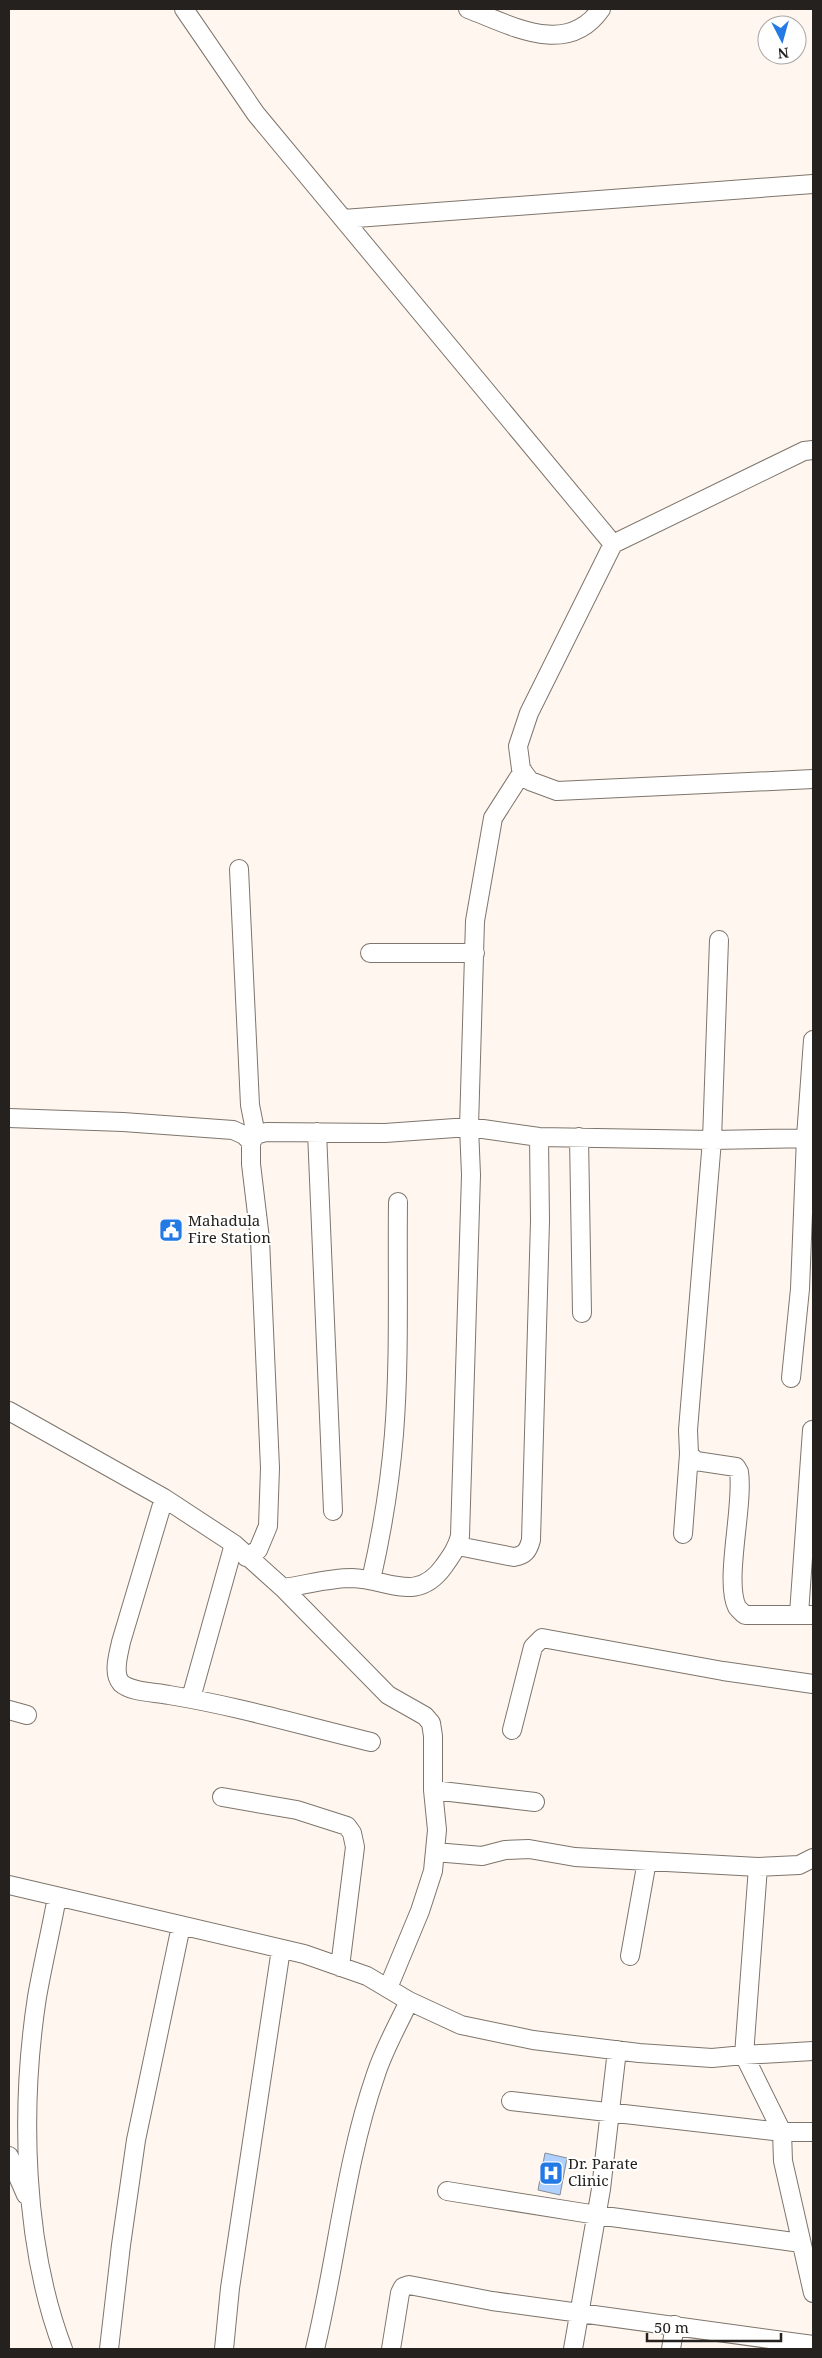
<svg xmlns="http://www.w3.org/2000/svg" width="822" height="2358" viewBox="0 0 822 2358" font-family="'Noto Serif',serif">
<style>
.building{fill:#b0d1ff;stroke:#858d97}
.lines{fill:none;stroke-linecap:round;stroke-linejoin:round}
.minor-casing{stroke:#7e756c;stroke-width:20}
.minor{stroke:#fff;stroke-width:18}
.labels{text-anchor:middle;stroke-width:4;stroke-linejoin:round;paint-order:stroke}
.poi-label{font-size:15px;fill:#25211e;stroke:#fff;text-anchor:start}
</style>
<rect width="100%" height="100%" fill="#fff6ef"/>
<!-- building -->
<path class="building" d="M545,2153L567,2158L560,2195L538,2190Z"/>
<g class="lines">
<!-- minor casing -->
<g class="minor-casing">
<path id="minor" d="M184,9L256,114L613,544L529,713L518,746L521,769L530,781L557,791L813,779
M468,9C511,25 567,58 601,9
M343,219L813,184
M613,544L804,451L813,450
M239,869L250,1105L256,1135
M719,940L712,1140L688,1430L689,1454L696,1461L736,1467L739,1472C744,1505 724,1581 737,1607C739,1610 742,1612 745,1615H813
M370,953H475
M9,1118L123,1122L233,1130L244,1135L251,1142
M317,1132L333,1511
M579,1137L582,1313
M791,1378L800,1289L806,1137L813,1040
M9,1411L164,1498L234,1544L283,1588L388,1695L425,1716L431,1723L433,1736V1790L437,1830L433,1871L420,1911L388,1988
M164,1498L121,1642C119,1653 112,1673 121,1683C132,1693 156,1692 169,1695C237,1706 304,1726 371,1742
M683,1534L689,1454
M458,1546L514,1557C525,1555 528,1551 531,1540L540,1221L539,1137
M246,1557L258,1550L268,1526L270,1468L260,1239L251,1164V1142L256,1135L266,1132L385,1133L469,1127L539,1137L712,1140L813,1138
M371,1580C382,1532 390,1483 394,1434C400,1357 397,1279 398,1202
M283,1588C306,1585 328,1578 352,1578C389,1579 417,1604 444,1566C451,1556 457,1548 460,1536L471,1175L469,1127L475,921L493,818L523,771
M799,1614L812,1430
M191,1698L234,1544
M9,1710L27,1715
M512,1730L533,1647L542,1638L723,1671L813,1684
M433,1790L535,1802
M222,1797L297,1810L347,1826L352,1833L355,1847L340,1967
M435,1852L482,1856L505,1850L529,1849L575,1857L758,1867L744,2055L813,2051
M758,1867L799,1865L813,1858
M9,1885L304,1954L367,1976L409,2001L461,2025L533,2040L639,2053L712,2058L744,2055L782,2132L783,2161L813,2293
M57,1897C51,1930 43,1963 37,1997C20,2108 23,2244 63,2349
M630,1956L647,1861
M511,2101L782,2132H813
M9,2156L26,2195
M447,2191L597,2215L801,2243
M109,2349L121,2245L136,2140L181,1926
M224,2349L230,2288L281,1949
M315,2349C337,2258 345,2163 376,2074C384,2049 398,2025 409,2001
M391,2349L400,2293L403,2287L409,2285L492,2301L813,2345
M573,2349L601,2189L617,2050
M671,2349L675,2325"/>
</g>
<!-- minor -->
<use href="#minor" class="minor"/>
</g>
<!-- icons -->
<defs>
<g id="civic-square" transform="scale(1.25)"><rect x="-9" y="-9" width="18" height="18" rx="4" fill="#247ae5" stroke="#fff"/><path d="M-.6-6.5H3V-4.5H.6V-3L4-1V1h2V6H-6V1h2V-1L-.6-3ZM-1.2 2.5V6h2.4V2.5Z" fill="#fff"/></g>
<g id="hospital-square" transform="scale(1.25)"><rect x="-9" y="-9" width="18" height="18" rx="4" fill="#247ae5" stroke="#fff"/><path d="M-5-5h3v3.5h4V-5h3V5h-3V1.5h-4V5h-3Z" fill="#fff"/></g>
</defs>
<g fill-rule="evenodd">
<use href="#civic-square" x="171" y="1230"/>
<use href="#hospital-square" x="551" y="2173"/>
</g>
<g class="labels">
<!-- poi labels -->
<g class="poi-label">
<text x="188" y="1226">Mahadula<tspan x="188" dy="17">Fire Station</tspan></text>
<text x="568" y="2169">Dr. Parate<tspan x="568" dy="17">Clinic</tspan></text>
</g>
</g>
<!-- border -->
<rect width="822" height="2358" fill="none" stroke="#25211e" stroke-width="20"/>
<!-- north arrow -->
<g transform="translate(782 40) rotate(174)"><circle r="24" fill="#ffffff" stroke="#a8a6a5"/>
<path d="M0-4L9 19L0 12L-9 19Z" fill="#247ae5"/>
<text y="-8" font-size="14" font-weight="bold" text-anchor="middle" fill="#25211e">N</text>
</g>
<!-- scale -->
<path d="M647 2333v8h134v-8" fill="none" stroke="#25211e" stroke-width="2.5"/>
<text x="654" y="2333" font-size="15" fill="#25211e" stroke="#ffffff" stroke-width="4" paint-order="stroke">50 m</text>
</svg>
